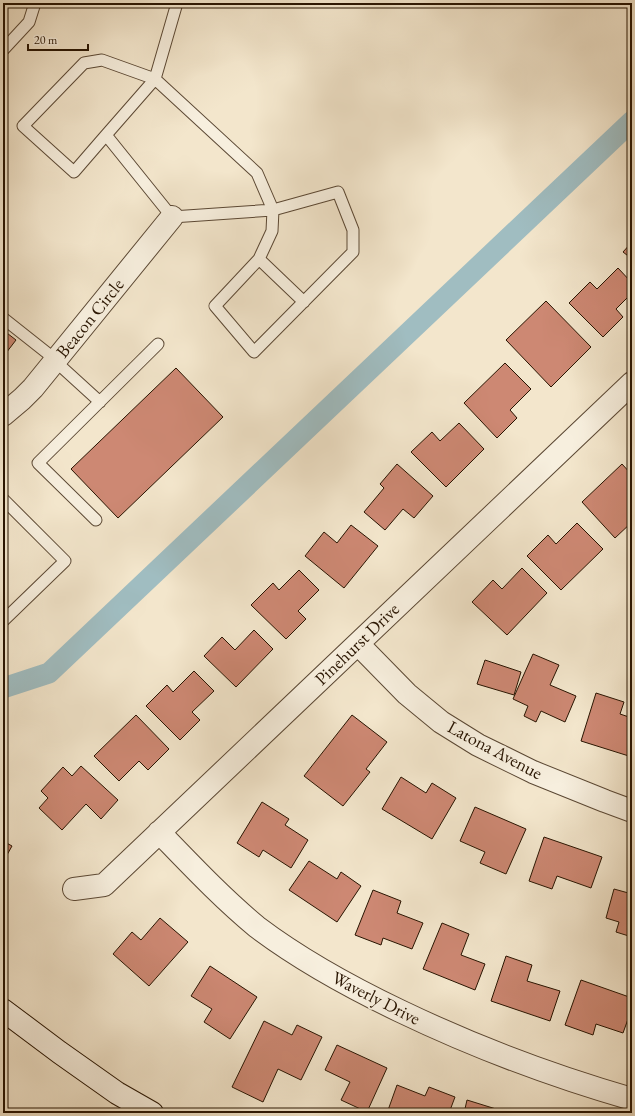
<svg xmlns="http://www.w3.org/2000/svg" width="635" height="1116" viewBox="0 0 635 1116" font-family="'EB Garamond',serif">
<style>
.lines{fill:none;stroke-linecap:round;stroke-linejoin:round}
.canal{stroke:#a0bdc1;stroke-width:21}
.building{fill:#cd8873;stroke:#281401}
.lane-casing{stroke:#5b4834;stroke-width:13}
.street-casing{stroke:#5b4834;stroke-width:24}
.secondary-casing{stroke:#281401;stroke-width:24}
.lane{stroke:#f7efde;stroke-width:11}
.street{stroke:#f7efde;stroke-width:22}
.secondary{stroke:#f7efde;stroke-width:22}
.labels{text-anchor:middle;stroke-width:4;stroke-linejoin:round;paint-order:stroke}
.street-label{font-size:18px;fill:#281401;stroke:#f7efde}
</style>
<rect width="100%" height="100%" fill="#f3e6cc"/>
<filter id="stains"><feTurbulence type="fractalNoise" baseFrequency=".005" numOctaves="4"/><feColorMatrix values="0 0 0 0 .2 0 0 0 0 .09 0 0 0 0 .02 0 0 0 .5 -.17"/></filter>
<radialGradient id="worn" r=".72"><stop offset=".6" stop-color="#630" stop-opacity="0"/><stop offset="1" stop-color="#630" stop-opacity=".3"/></radialGradient>
<g class="lines">
<!-- canal -->
<path class="canal" d="M3,688L49,673L632,121"/>
</g>
<!-- building -->
<path class="building" d="M632,242V259L623,252Z
M618,268L632,283V293L616,309L623,317L603,337L569,303L590,282L597,289Z
M546,301L591,347L551,387L506,340Z
M3,330L16,340L3,357Z
M505,363L531,389L510,410L517,418L497,438L464,403Z
M176,368L223,417L118,518L71,469Z
M459,423L484,449L446,487L411,452L432,432L440,441Z
M397,464L433,496L414,518L403,509L385,530L364,512L384,488L380,484Z
M622,464L632,475V509L629,512L632,515V522L615,538L582,502Z
M577,523L603,549L561,590L527,556L548,535L556,544Z
M351,525L378,546L344,588L305,556L324,532L337,543Z
M522,568L547,593L507,635L472,602L493,580L502,589Z
M299,570L319,590L298,611L306,619L286,639L251,605L273,583L279,590Z
M254,630L273,649L236,687L204,656L222,637L235,650Z
M533,654L559,665L550,685L576,696L565,722L541,711L536,722L524,716L528,706L513,699Z
M485,660L521,672L514,695L477,684Z
M194,671L214,691L192,712L200,720L180,740L146,706L167,685L173,692Z
M596,693L624,702L620,714L632,718V757L581,741Z
M136,715L169,749L148,770L139,761L119,781L94,756Z
M352,715L387,742L366,769L370,772L343,806L304,776Z
M81,766L118,800L101,819L86,804L62,830L39,808L48,798L41,791L63,767L72,776Z
M401,777L426,793L432,783L456,798L432,839L382,809Z
M262,802L289,819L285,825L308,840L291,868L263,850L259,857L237,843Z
M475,807L526,829L506,874L480,863L485,852L460,841Z
M544,837L602,857L591,888L557,876L552,889L529,881Z
M3,841L12,846L3,862Z
M309,861L337,879L341,872L361,886L337,922L289,890Z
M614,889L632,894V937L616,932L619,922L606,918Z
M373,890L401,901L397,913L423,923L412,949L383,938L381,945L355,935Z
M160,918L188,942L149,986L113,954L132,932L141,940Z
M442,923L469,934L461,955L485,964L475,990L423,969Z
M506,956L532,965L527,981L560,991L550,1021L491,1001Z
M210,966L257,997L230,1039L204,1022L212,1009L191,996Z
M581,980L632,998V1008L623,1033L596,1024L593,1035L565,1025Z
M264,1021L292,1035L297,1025L322,1037L301,1080L278,1069L263,1102L232,1087Z
M337,1045L387,1068L367,1112L341,1100L350,1082L325,1070Z
M397,1085L425,1096L429,1087L455,1097L449,1113H387Z
M467,1100L496,1109L495,1113H464Z"/>
<g class="lines">
<!-- lane casing -->
<g class="lane-casing">
<path id="lane" d="M3,50L29,22L35,3
M106,135L74,172L23,126L84,63L102,60L155,79L177,3
M172,217L106,135L155,79L257,173L273,210L272,231L259,259L215,306L254,352L353,252V230L338,192L273,210L172,217
M259,259L304,302
M3,318L56,360
M55,361L100,402
M3,499L65,561L3,621
M96,520L38,463L158,344"/>
</g>
<!-- street casing -->
<g class="street-casing">
<path id="street" d="M3,415L22,399L33,388L172,217
M358,644L407,694L441,722L478,745L533,772L605,801L632,811
M159,832C191,865 222,898 257,927C302,961 350,987 400,1011C475,1047 552,1076 632,1099
M74,889L104,885L632,383"/>
</g>
<!-- secondary casing -->
<g class="secondary-casing">
<path id="secondary" d="M3,1010L59,1052L117,1093L152,1113"/>
</g>
<!-- lane -->
<use href="#lane" class="lane"/>
<!-- street -->
<use href="#street" class="street"/>
<!-- secondary -->
<use href="#secondary" class="secondary"/>
</g>
<g class="labels">
<!-- street labels -->
<g class="street-label">
<text transform="translate(90 318) rotate(-51)" y="6">Beacon Circle</text>
<text transform="translate(357 644) rotate(-44)" y="6">Pinehurst Drive</text>
<text transform="translate(495 750) rotate(28)" y="6">Latona Avenue</text>
<text transform="translate(376 998) rotate(27)" y="6">Waverly Drive</text>
</g>
</g>
<!-- margin -->
<rect width="635" height="1116" fill="none" stroke="#f3e6cc" stroke-width="16"/>
<rect x="4" y="4" width="627" height="1108" fill="none" stroke="#281401" stroke-width="2"/>
<rect x="8" y="8" width="619" height="1100" fill="none" stroke="#281401"/>
<!-- scale -->
<path d="M28 44v6h60v-6" fill="none" stroke="#281401" stroke-width="2"/>
<text x="34" y="44" font-size="12" fill="#281401" stroke="#f7efde" stroke-width="3" paint-order="stroke">20 m</text>
<rect width="100%" height="100%" filter="url(#stains)"/>
<rect width="100%" height="100%" fill="url(#worn)"/>
</svg>
